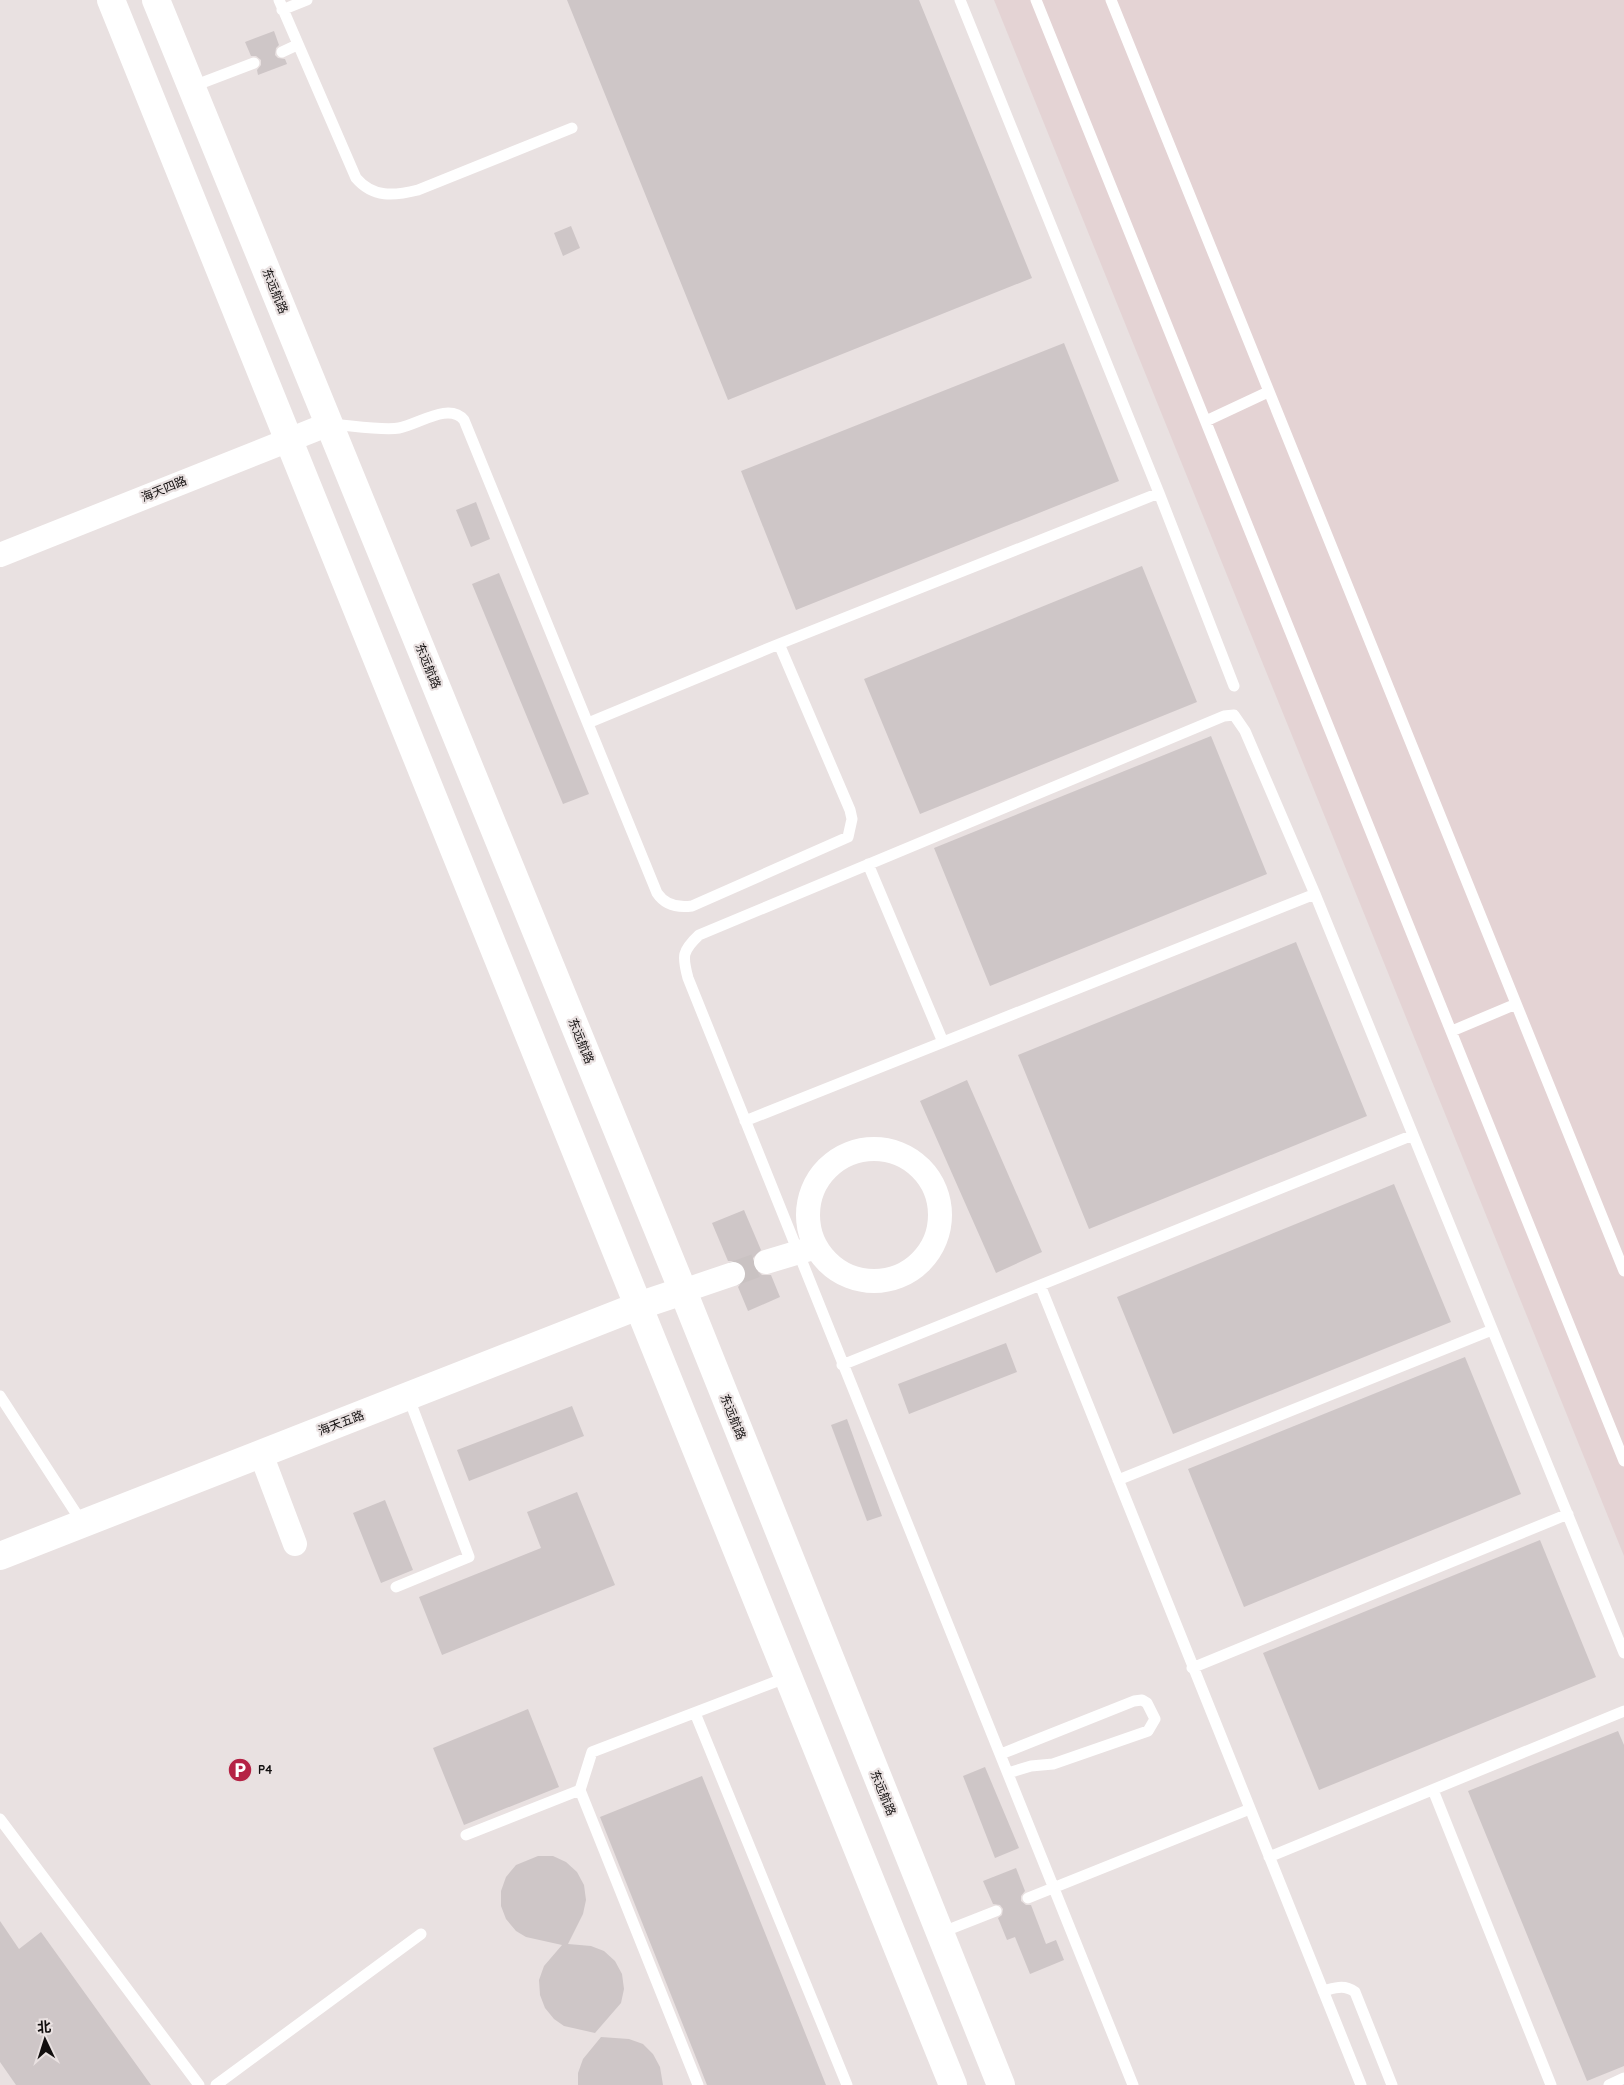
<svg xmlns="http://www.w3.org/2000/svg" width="1624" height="2085" viewBox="0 0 1624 2085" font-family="Quicksand,'Noto Sans SC',sans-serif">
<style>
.built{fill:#e4d3d4}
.building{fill:#cec6c7}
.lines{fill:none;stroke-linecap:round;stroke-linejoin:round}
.minor-tunnel{stroke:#c9c2c2;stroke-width:24;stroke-dasharray:24 12;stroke-linecap:butt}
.service{stroke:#fff;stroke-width:11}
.minor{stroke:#fff;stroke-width:24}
.tertiary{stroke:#fff;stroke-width:28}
.labels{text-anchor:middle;stroke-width:4.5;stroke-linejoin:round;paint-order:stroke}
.street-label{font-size:12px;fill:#120f0f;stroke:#e9e1e1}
.poi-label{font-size:12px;font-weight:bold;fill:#120f0f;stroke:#e9e1e1;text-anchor:start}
</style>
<rect width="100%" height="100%" fill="#e9e1e1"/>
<!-- built -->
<path class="built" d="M994,0H1624V1556L1293,738Z"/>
<!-- building -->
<path class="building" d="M567,0H919L1032,278L728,400Z
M274,31L279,45L276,48L275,55L278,58L285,59L287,64L258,75L257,70L261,65V60L256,56H251L245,42Z
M571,226L580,248L563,256L554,233Z
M1064,343L1119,481L796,610L741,471Z
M476,502L490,539L471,547L456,510Z
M1142,566L1197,702L920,814L864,679Z
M499,573L589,794L563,804L472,584Z
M1211,736L1267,874L990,986L934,848Z
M1296,942L1367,1116L1089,1229L1018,1055Z
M967,1080L1042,1252L996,1273L920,1101Z
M1394,1184L1451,1322L1173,1434L1117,1297Z
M744,1210L761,1250L753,1258V1266L762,1275H771L780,1297L748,1311L738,1287L746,1277V1269L736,1261H728L712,1223Z
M1006,1343L1017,1372L909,1414L898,1384Z
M1465,1357L1521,1494L1244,1607L1188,1469Z
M572,1406L584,1436L469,1481L457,1450Z
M847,1419L882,1516L867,1521L831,1425Z
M577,1492L615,1585L442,1655L419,1597L541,1548L527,1512Z
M385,1500L413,1570L381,1583L353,1513Z
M1540,1540L1596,1677L1319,1790L1263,1653Z
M528,1709L559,1787L464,1825L433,1748Z
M1618,1731L1624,1745V2066L1587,2081L1468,1791Z
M985,1767L1019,1848L995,1858L963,1776Z
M702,1776L826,2085H707L600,1817Z
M538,1856H553L566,1862L577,1872L584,1885L586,1900L583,1914L568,1944L591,1946L604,1951L615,1961L622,1974L624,1989L621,2003L595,2033L564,2026L554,2019L545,2008L540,1995L539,1980L544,1966L562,1945L526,1937L516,1931L506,1919L501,1906V1891L506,1877L516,1865Z
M1016,1868L1025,1891L1021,1896V1901L1026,1905H1031L1046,1944L1056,1940L1064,1960L1030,1974L1015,1937L1007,1940L998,1918L1002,1915L1003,1909L1000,1905L993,1904L983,1881Z
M0,1921L19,1949L41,1932L151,2085H16L0,2062Z
M601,2037L629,2039L643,2044L653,2054L660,2067L663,2085H578V2073L583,2059Z"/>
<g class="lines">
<!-- minor-tunnel -->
<path class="minor-tunnel" d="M733,1274L766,1262"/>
<!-- service -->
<path class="service" d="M279,0L356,178C373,198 394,196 418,190L572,128
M960,0L1159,493
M1036,0L1624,1461
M1111,0L1624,1271
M282,10L307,0
M282,52L297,45
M191,87L254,63
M1206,421L1268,392
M329,424C348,425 383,431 399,428C419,424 449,402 464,420L657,893C665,905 678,908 692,906L848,837L852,819L850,810L779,644
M588,723L779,644L1159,493L1234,686
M868,864L943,1042
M1452,1031L1516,1004
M745,1121L1315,894
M1040,1285L1361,2085
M842,1365L1413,1135
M0,1396L83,1524
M1118,1480L1492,1330
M396,1587L469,1557L408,1396
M1192,1668L1568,1514
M695,1713L847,2085
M1001,1754L1134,1701L1142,1700L1147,1703L1155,1719L1148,1731L1053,1764L1031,1766L1008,1773
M1433,1790L1551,2085
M0,1819L199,2085
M466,1835L580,1790
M1269,1857L1624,1711
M1028,1898L1250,1809
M940,1933L996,1911
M1323,1991C1335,1988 1344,1984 1355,1992L1392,2085
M216,2085L421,1934
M698,2085L580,1790L592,1752L788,1677
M1133,2085L688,978C682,956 682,951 699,935L1224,716L1234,715L1245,731L1315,894L1624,1653
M1609,2085L1624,2078"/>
<!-- minor -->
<path class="minor" d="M0,555L329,424
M808 1215a66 66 0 1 1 132 0a66 66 0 1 1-132 0Z
M766,1262L816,1247
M683,1291L733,1274
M261,1454L295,1544"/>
<!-- tertiary -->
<path class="tertiary" d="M111,0L953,2085
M156,0L683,1291L1001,2085
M0,1556L638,1306L683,1291"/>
</g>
<!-- icons -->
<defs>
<g id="parking-disc" transform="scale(1.25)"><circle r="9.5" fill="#b52345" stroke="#e9e1e1"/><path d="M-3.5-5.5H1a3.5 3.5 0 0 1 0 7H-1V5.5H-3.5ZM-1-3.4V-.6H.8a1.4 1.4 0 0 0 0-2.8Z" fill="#fff"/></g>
</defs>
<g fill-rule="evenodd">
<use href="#parking-disc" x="240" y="1770"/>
</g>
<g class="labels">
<!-- street labels -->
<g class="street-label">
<text transform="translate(275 291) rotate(68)" y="4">东远航路</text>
<text transform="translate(164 489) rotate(-22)" y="4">海天四路</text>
<text transform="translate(428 666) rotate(68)" y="4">东远航路</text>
<text transform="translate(581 1041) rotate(68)" y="4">东远航路</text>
<text transform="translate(733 1417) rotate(68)" y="4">东远航路</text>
<text transform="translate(341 1423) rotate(-21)" y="4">海天五路</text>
<text transform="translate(883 1793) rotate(68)" y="4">东远航路</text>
</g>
<!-- poi labels -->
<g class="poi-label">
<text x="258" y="1774">P4</text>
</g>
</g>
<!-- north arrow -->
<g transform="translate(45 2040) rotate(356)" stroke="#e9e1e1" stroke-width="4" paint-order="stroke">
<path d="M0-4L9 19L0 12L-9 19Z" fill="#120f0f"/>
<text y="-8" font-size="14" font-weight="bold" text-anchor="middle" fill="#120f0f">北</text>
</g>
</svg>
